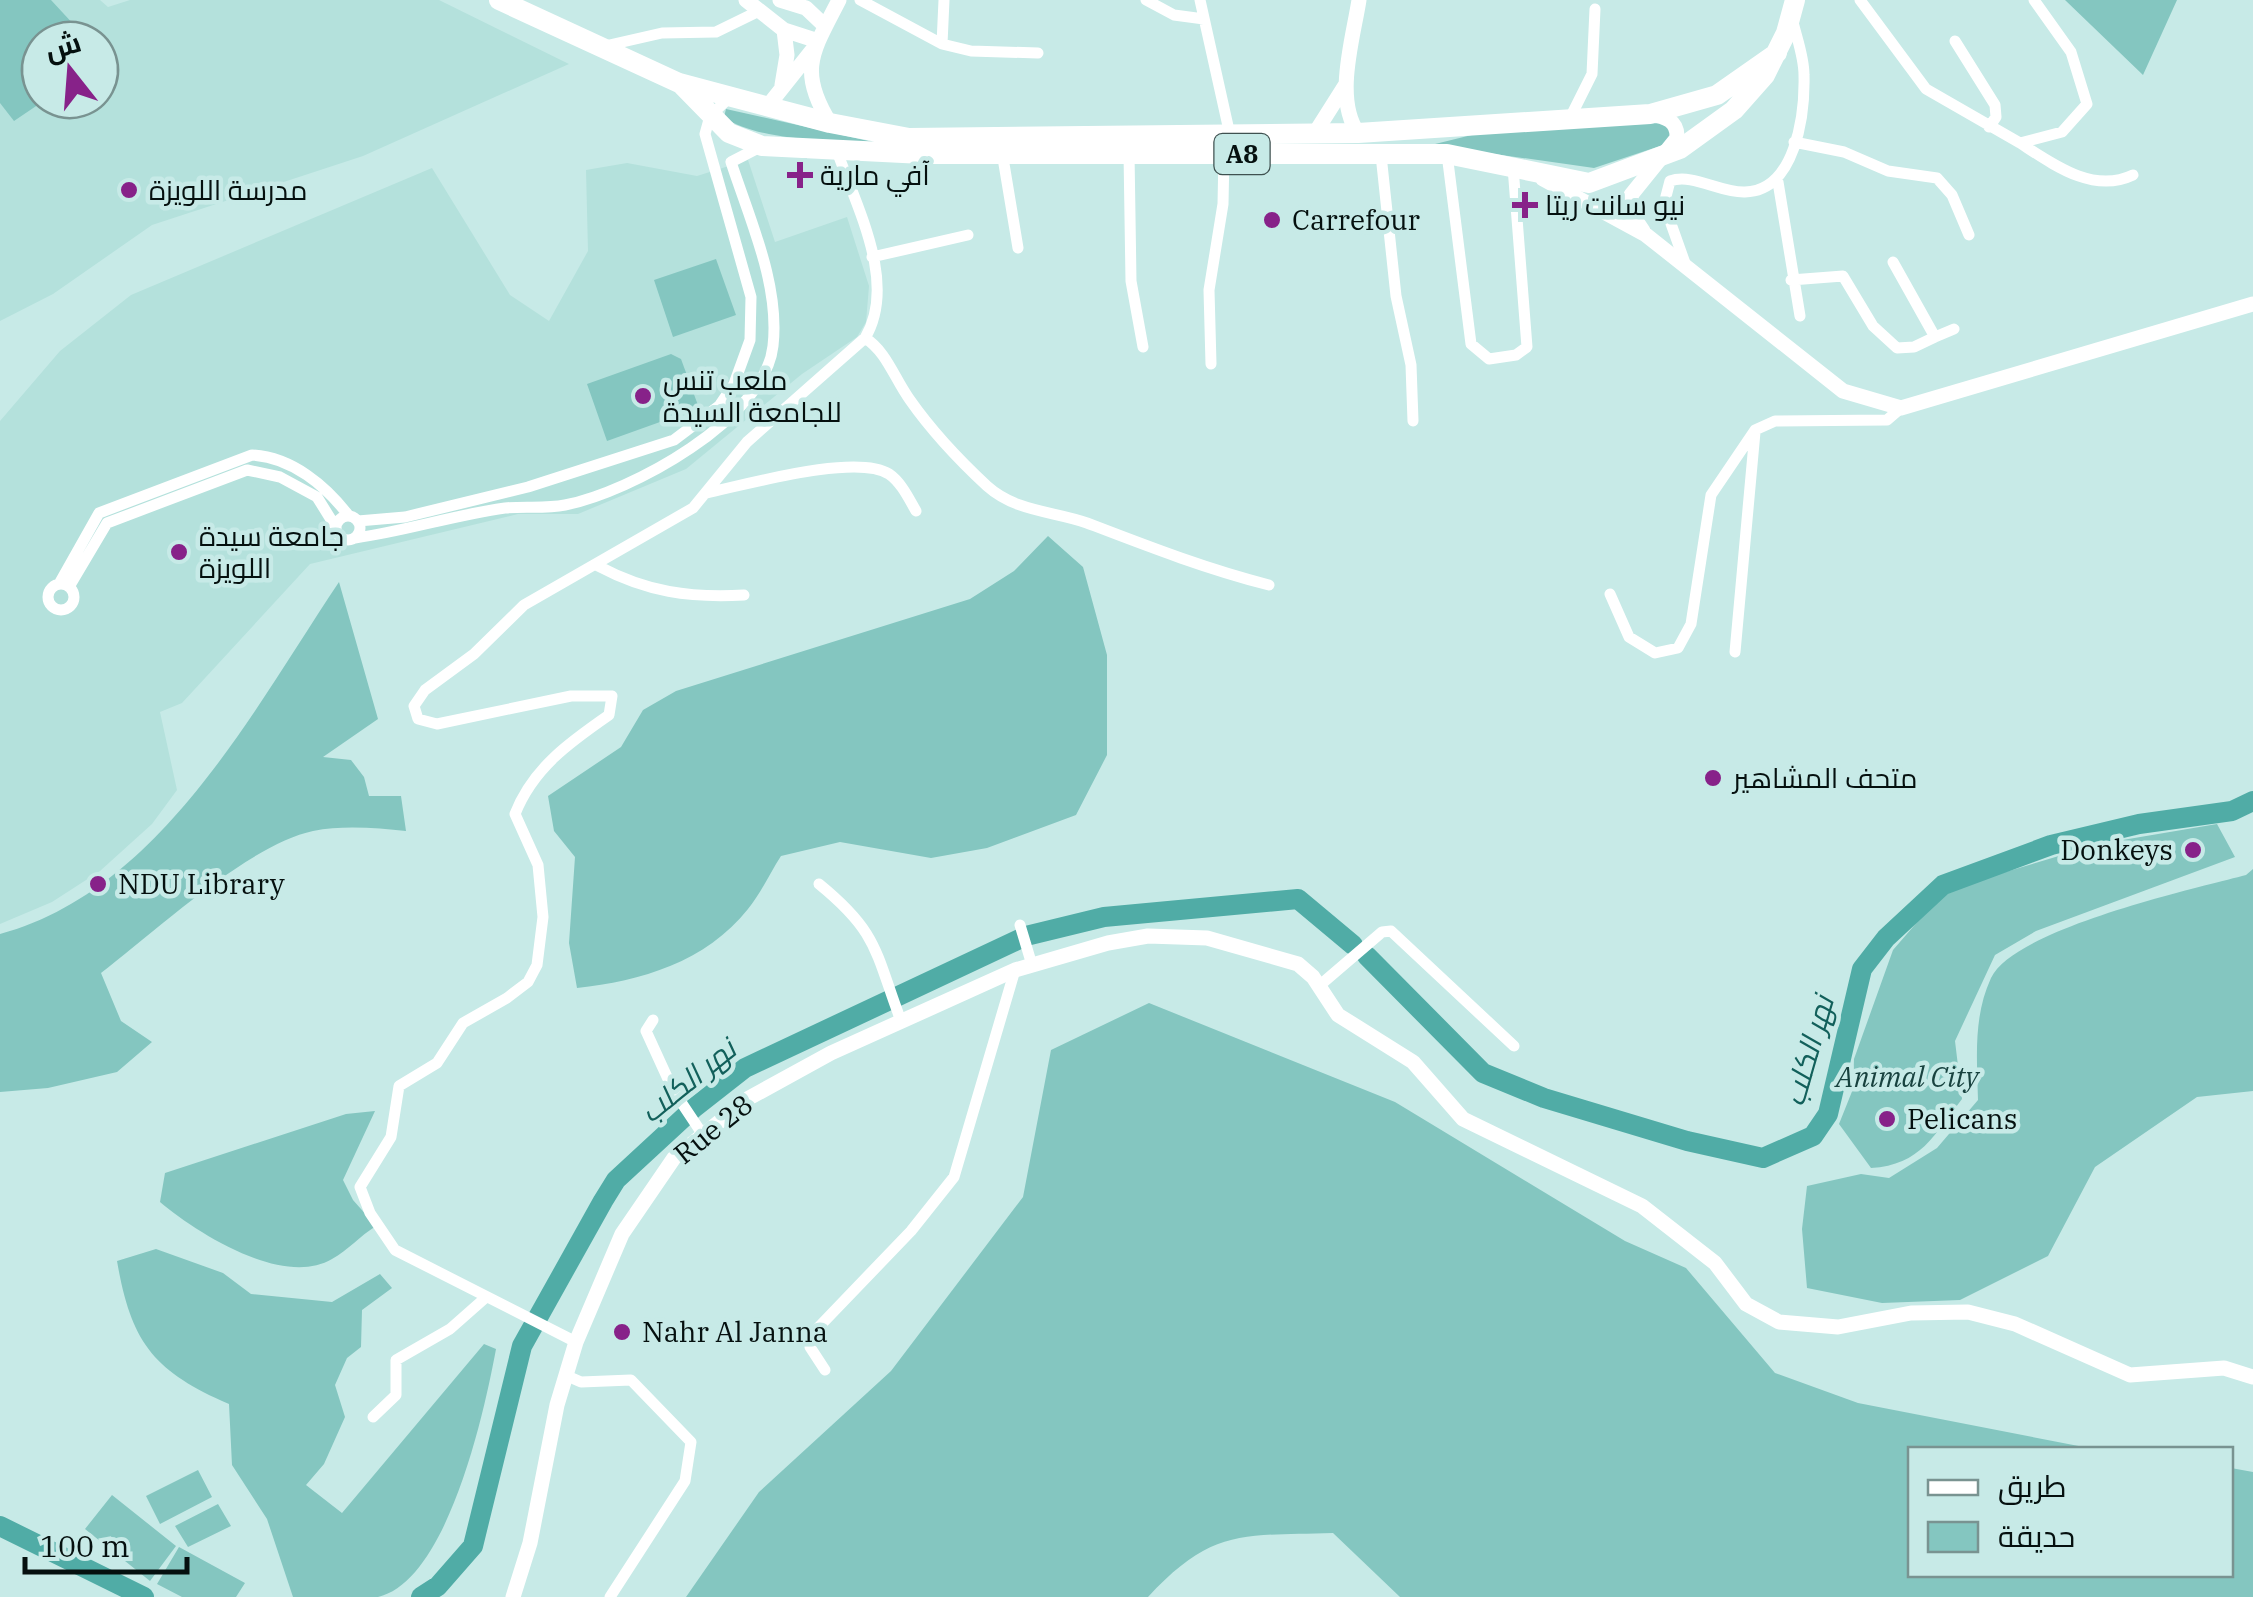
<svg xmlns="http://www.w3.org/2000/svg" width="2253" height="1597" viewBox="0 0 2253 1597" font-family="'IBM Plex Serif',Cairo,serif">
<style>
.built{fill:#b4e1dc;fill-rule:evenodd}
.green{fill:#84c6c0}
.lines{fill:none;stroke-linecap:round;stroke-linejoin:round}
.river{stroke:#50aca6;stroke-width:20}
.street{stroke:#fff;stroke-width:11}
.secondary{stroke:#fff;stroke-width:15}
.highway{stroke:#fff;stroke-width:20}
.poi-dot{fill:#872289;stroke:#c7eae7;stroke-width:4}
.labels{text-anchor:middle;stroke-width:9;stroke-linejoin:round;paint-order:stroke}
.shield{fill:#c7eae7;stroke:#3f5150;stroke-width:2.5}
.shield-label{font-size:25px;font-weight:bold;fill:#05100f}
.poi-label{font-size:28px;fill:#05100f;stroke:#c7eae7;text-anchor:start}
.park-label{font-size:28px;font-style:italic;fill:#18423f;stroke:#c7eae7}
.street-label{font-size:28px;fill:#05100f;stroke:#c7eae7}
.water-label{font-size:30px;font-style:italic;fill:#12605b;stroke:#c7eae7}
</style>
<rect width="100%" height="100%" fill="#c7eae7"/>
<!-- built -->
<path class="built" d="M0,0H100L108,7L130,0H439L569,64L363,156L152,225L53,294L0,321ZM40,40H100V100H40Z
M748,160L775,242L847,217L869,286L866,322L857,337L802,374L686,469L578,514H518L310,564L182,703L160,712L177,790L152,824L100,871L52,902L0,924V421L60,351L131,295L432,168L510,295L549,321L588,251L586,170L627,163L697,176Z"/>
<!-- green -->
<path class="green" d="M0,0H51L88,40H40V100H45L14,121L0,103Z
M2065,0H2177L2143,75Z
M726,109L873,142C833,141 756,141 724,117Z
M1665,123L1672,134L1666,144L1594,168L1431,145L1492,130Z
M716,259L736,315L673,337L654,280Z
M671,354L681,359L699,408L607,441L587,384Z
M1048,536L1083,567L1107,655V755L1076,815L987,848L931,858L840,842L781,856C770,873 761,893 748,909C706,962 641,981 577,988L569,943L575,857L554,831L548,796L621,747L643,710L676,691L970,599L1014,571Z
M339,582L378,719L323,757L351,760L364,777L369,796H401L406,831C377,828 343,825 313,831C250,844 154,932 101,973L121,1021L152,1042L117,1072L48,1088L0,1092V934C160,891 253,710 339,582Z
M2217,824L2235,857L2036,931L1995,955L1955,1041L1962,1099C1934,1135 1921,1165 1871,1168L1839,1124L1853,1089L1854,1059L1893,950L1945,890L2099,844Z
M2253,869V1091L2197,1097L2095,1167L2048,1256L1960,1300L1882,1303L1807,1288L1802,1229L1807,1186L1861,1174L1889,1178L1937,1148L1978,1100C1977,1058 1973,1017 1991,978C2014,929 2193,889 2246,875Z
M1149,1003L1395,1102L1625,1241L1686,1268L1775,1373L1858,1403L2094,1449L1910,1450V1574H2230L2231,1468L2253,1472V1597H1400L1333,1533C1244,1536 1213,1527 1148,1597H686L759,1492L891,1371L1023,1197L1051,1050Z
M375,1111L343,1180L353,1200L376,1226C360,1236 348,1250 332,1259C283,1288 197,1233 160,1202L165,1173L346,1114Z
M156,1249L223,1273L251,1294L332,1302L380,1274L392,1288L362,1310L361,1347L347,1358L335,1385L345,1417L324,1464L306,1485L342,1513L484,1344L496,1349C485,1409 448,1581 378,1597C352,1597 319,1597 293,1597L267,1519L232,1465L229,1404C153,1371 131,1342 117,1261Z
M198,1470L212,1497L160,1524L146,1496Z
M112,1495L176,1546L150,1581L85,1529Z
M218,1504L231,1526L188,1547L175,1526Z
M179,1547L245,1583L236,1597H182L157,1584Z"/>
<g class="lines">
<!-- river -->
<path class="river" d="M1367,956L1483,1073L1544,1098L1687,1141L1763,1158L1813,1136L1828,1114L1862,969L1886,938L1943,885L2051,845L2139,824L2232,811L2253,801
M0,1526L144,1597
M421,1597L438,1586L473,1546L522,1346L603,1201L616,1180L694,1108L745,1068L1026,936L1104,917L1298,899L1353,945"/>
<!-- street -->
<path class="street" d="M860,0L942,44L944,0
M1146,0L1174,15L1204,19
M1200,0L1230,135
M1860,0L1926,89L2020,143L2062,132L2087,104L2071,52L2034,0
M1955,41L1995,105L1996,117L1989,127
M942,44L971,51L1038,53
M605,46L662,33L716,32L759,11
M1570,118L1592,74L1595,9
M1794,142L1844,152L1888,171L1937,178L1952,195L1969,235
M2020,143C2054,165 2093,194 2133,175
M1002,152L1018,248
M1129,153L1131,281L1143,347
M1447,154L1471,344L1489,359L1516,355L1527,347L1513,167
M1381,155L1396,296L1411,365L1413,421
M1778,182L1800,316
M872,257L968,235
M1685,263L1664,204L1670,181C1693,173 1720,193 1745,192C1795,191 1805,116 1804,75C1804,57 1797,39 1793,22
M1791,280L1843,276L1873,326L1897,348L1914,347L1935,337L1893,262
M1935,337L1954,329
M865,338C887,352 894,378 910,400C931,430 959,460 987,486C1016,512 1053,511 1087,523C1147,546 1206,569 1269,585
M1211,364L1209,290L1223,204L1224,154
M706,493C745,485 856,453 889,474C901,482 909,499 916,511
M336 528a12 12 0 1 1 24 0a12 12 0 1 1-24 0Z
M358,521L405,517L528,487L674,440L719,406L734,384L750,340L751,297L705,134L710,116L730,97
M355,538C406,531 454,515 505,508C525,506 545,509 565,505C631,492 765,419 773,346C780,285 750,220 731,162L760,147
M598,566C647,592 689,598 744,595
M59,584L99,513L252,455C292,457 326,486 349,516
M48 597a13 13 0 1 1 26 0a13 13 0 1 1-26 0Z
M69,587L107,523L247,470L280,477L317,497L335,526
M1610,594L1629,637L1655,653L1678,648L1691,624L1711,495L1755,430L1775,421L1887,420L1901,408
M1735,652L1755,432
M819,884C879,933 875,952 901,1021
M1020,925L1032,965
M1319,986L1382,932L1391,931L1514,1046
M653,1020L646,1031L673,1090L701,1132
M576,1342L395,1250L370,1213L360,1187L391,1137L399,1086L437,1063L463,1023L507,998L528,982L537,965L543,917L538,865L515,814C533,768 570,742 609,715L612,696H571L437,724L418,719L414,706L425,690L474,654L524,605L693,508L747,442L865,338C898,283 856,206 837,151
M825,1370L810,1347L814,1332L911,1231L954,1177L1015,970
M565,1375L581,1382L631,1380L691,1442L685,1481L610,1597
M373,1417L396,1395V1360L450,1329L484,1299"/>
<!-- secondary -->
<path class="secondary" d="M746,0L784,30L818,41
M780,0L806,8L825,26
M782,85L787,55L784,30
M767,107L814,48
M830,123C797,70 813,51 839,0
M1315,133L1346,84
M1358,133C1334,99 1353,39 1359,0
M1543,179L1646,235L1843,391L1901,408L2253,304
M1643,231L1633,216L1631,195L1677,138C1678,120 1665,117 1650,114
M513,1597L530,1543L557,1405L576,1342L622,1234L674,1158L749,1098L831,1053L1015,970L1108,943L1148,936L1207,938L1298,964L1313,977L1338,1015L1413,1062L1463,1119L1642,1206L1715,1263L1746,1304L1779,1322L1838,1327L1911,1313L1968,1312L2015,1324L2130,1375L2224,1368L2253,1377"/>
<!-- highway -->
<path class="highway" d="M499,0L679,83L830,123L909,138L1358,133L1650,114L1717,95L1777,53
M681,84L729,133L762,146L923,154H1447L1589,183L1680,149L1734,110L1765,75L1786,33L1795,0"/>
</g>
<!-- markers -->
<g class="poi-dot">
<path d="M795 160h10v10h10v10h-10v10h-10v-10h-10v-10h10z"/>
<circle cx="129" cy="190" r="10"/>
<path d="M1520 190h10v10h10v10h-10v10h-10v-10h-10v-10h10z"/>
<circle cx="1272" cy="220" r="10"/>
<circle cx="643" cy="396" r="10"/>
<circle cx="179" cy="552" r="10"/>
<circle cx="1713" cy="778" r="10"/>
<circle cx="2193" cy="850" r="10"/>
<circle cx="98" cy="884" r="10"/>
<circle cx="1887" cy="1119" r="10"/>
<circle cx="622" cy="1332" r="10"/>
</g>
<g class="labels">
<!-- shield labels -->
<rect class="shield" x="1214.5" y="134" width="55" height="40" rx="8"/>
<g class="shield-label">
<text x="1242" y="163">A8</text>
</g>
<!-- poi labels -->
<g class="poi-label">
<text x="820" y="185">آفي مارية</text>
<text x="149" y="200">مدرسة اللويزة</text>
<text x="1545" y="215">نيو سانت ريتا</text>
<text x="1292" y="230">Carrefour</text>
<text x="663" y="390">ملعب تنس<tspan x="663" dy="32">للجامعة السيدة</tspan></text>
<text x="199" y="546">جامعة سيدة<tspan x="199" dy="32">اللويزة</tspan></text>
<text x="1733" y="788">متحف المشاهير</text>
<text x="2173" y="860" text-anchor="end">Donkeys</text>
<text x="118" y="894">NDU Library</text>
<text x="1907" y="1129">Pelicans</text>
<text x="642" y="1342">Nahr Al Janna</text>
</g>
<!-- park labels -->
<g class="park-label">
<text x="1907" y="1087">Animal City</text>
</g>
<!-- street labels -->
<g class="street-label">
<text transform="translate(713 1129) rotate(-39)" y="10">Rue 28</text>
</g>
<!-- water labels -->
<g class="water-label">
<text transform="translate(1809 1051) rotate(-74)" y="10">نهر الكلب</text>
<text transform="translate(688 1081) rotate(-39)" y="10">نهر الكلب</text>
</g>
</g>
<!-- legend -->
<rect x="1908" y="1447" width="325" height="130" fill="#c7eae7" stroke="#799391" stroke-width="2.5"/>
<rect x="1928" y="1480" width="50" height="15" fill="#ffffff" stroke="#799391" stroke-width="2.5"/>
<text x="1998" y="1497" font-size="30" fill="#05100f">طريق</text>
<rect x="1928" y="1522" width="50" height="30" fill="#84c6c0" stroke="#799391" stroke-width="2.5"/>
<text x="1998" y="1547" font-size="30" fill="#05100f">حديقة</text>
<!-- north arrow -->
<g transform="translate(70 70) rotate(343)"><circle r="48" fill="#c7eae7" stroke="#799391" stroke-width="2.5"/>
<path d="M0-8L18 38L0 25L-18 38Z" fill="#872289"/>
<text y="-15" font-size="28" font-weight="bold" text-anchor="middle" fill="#05100f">ش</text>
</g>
<!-- scale -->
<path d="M25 1557v15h162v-15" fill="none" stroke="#05100f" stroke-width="5"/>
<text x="40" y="1557" font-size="30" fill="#05100f" stroke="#c7eae7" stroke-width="8" paint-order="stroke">100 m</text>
</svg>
